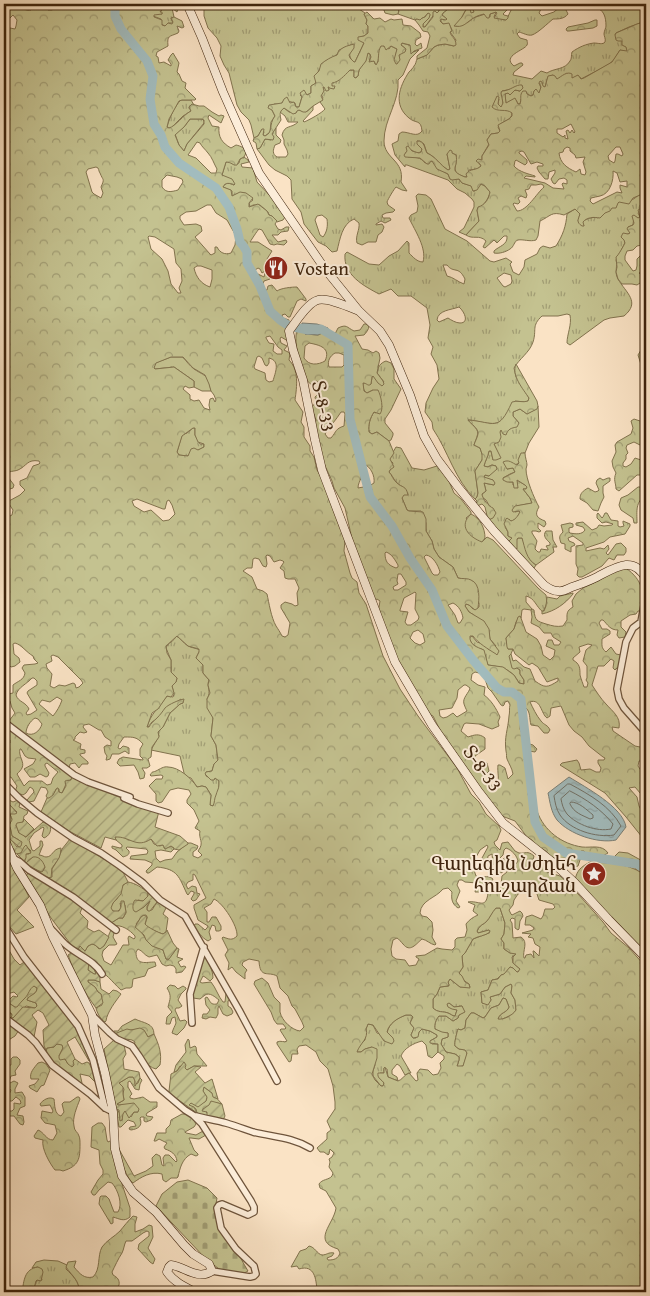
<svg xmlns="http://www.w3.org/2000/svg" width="650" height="1296" viewBox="0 0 650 1296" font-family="'Gentium Book Plus','Noto Serif Armenian',serif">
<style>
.grass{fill:url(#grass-tufts);stroke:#82734e;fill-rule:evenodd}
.forest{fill:url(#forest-crowns);stroke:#82734e;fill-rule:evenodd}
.cemetery{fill:url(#cemetery-stones);stroke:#82734e}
.park{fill:#c4c290;stroke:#82734e}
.garden{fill:url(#garden-furrows);stroke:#82734e;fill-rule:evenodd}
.water{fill:url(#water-ripples);stroke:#7a7f77}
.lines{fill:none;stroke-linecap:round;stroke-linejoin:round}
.shore{stroke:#707066;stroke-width:1}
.river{stroke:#a2bcbe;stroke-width:9}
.street-casing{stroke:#6e543b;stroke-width:8}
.secondary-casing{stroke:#3f240d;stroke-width:9}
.street{stroke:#fcedd9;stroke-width:5.5}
.secondary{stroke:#fcedd9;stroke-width:8}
.labels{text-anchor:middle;stroke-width:4;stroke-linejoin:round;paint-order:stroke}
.poi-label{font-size:19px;fill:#3f240d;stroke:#fcedd9;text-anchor:start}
.street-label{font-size:19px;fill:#3f240d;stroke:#fcedd9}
</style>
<defs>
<pattern id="grass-tufts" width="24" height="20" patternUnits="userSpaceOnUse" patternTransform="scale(1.25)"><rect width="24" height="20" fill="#c4c290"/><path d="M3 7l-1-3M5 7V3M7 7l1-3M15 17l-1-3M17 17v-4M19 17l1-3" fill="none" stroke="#a19d74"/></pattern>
<pattern id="forest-crowns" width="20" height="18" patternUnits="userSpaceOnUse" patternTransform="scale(1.25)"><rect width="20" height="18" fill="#c4c290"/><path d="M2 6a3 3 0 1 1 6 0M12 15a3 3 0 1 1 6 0" fill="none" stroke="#a19d74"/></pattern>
<pattern id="cemetery-stones" width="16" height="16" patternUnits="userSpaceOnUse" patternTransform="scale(1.25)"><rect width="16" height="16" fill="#c4c290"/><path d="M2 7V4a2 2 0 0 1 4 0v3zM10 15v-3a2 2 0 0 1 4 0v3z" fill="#a19d74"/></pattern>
<pattern id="garden-furrows" width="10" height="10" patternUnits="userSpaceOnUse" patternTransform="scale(1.25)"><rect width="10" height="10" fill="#c4c290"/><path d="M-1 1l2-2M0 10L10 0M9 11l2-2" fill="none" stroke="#a19d74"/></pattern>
<pattern id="water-ripples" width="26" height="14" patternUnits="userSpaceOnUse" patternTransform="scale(1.25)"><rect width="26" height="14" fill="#a2bcbe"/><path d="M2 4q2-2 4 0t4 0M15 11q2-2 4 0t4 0" fill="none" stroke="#8da1a2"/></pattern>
</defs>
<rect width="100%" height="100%" fill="#fae3c5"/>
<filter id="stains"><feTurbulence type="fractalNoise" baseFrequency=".004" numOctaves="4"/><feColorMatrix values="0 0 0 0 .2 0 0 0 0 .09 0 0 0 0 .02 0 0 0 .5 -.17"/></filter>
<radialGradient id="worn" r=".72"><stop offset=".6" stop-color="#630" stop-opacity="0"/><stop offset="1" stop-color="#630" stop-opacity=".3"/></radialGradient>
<!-- grass -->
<path class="grass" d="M206,4H328L329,5H353L365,13L364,14L367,20L366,24L368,26V33L364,36L360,37L364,43L355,62L354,63C347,55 350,53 353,44L339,50L337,55L324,62L318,72L316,74V81L315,84L311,86V93L307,95L305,93L300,95L302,97L299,107H296L295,103L284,100L281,104H274L272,110L275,116L271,122L270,132L265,136L263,135L264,132L262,129L258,136L254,138L251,125L249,120L241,112L237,105L229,73L224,65L220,56L221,46L217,38L208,28L204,16V6Z
M394,4H441L439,11L437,14L435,13L425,27H423V24L430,15L428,13L421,21L416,19L415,20L398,14L399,11L394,7Z
M450,4H471L474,12L471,14L465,11L462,17L467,23L473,18L485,14L490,17V14L496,12L494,17L506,20C509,16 510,10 514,6C519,1 542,4 550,4L541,9L539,13L542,16L554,12L561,6L565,8L568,14C564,19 559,19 553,19C548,23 538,33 532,35C528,36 523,33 519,32L517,34L520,38L527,40C527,42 528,43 527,45C525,50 501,56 514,66L520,63H522L523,65L514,72L513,75L532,79L541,71L547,73C554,68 565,70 570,61C572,59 571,55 572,52C579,47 586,44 594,43C598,43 603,45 605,42C606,39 604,36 604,34C604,31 606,28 606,26C606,7 596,7 582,4H646V21L629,27L616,33L615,35L620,40H622L628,49L627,52L620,50L614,60L608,65L581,79L580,77L572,78L567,73L557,80L553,75L548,77L545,88L539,83C541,87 542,90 538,93L536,90L534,91L533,95L531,96L527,94L521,99L520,104H518L516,100L510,101L506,104L505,94L515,90L520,91L512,89L502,91L503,105L501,107L499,106L498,104L499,99L494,103L493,107L511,111L512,113C512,121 502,120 498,127L500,131L498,133L491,134L487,140L489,144L482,156V161L480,160L478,162L481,166L477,169L469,170L467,176L465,177C449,172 458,167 456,155L452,153L447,154L450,169L448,170C440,165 436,157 427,153L424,144L420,141H417L422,149L421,152L417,153L411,150L405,153L408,157C414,157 421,157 425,163L432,161C437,166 441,171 448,174L450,179H459L462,183L472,186L473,191H475L481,184L485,186L490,192C488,200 484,205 477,210L479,221L466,235L459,232L464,228L474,207V202L472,199L465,193L457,189L448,180L407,165H405V167L395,155L392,144L398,141L399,134L402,132C410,132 417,138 422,131C421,119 416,124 409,118C393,105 399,87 409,72C410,71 414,67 414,66C416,64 416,61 417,59L427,55L434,47L438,45L445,44L454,46L456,40L450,32L452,30L449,24H443L440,20L441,19H447L442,15L443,13L448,9Z
M165,7L172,8L174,17L171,18L173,23H168L165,26L161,24V19L153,16L156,13L162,14V13L160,12Z
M401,43L410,45L413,52L419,50L410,59L403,75L398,80C400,101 384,119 384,141C384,159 405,160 401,182L407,191L402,190L396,187C394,189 388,199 387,202L388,205L395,210L393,212L386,213L382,215L383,218H390L391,220L385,223L381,221L376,224V225L382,224L384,227L382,232L378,235L376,242H368L362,245L357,243C355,236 360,230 359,223L354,219C342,224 340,239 337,251L332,252L326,246L318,242L304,224L301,212L292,199L291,180L287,176L275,170L269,165L257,149L260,148L265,139L271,140L272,133L276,128V135L281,140L280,143L275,145C273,150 272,154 277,157H286L288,154L287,150L284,144V140L282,135C285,124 291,129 298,122H288L285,116L280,112L284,108L289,112L296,113L297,110H299C308,113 306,112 313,106V110L303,121L304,122C309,120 322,113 325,109L320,102L323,98L321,94L324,91L323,88L324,87L329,90L328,87L332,86L331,83L350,70H354V77L356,78L358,76C358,68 365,62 368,53L370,54L371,57L369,60L374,61L375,64L378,62C378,56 377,49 382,45L389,49L391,46L397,49L395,59L405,48L401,45ZM322,215L327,219C328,226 327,232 323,237L320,235L315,220L317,216Z
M181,100H191L194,105L189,107L191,111L183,116L171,128H169L167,127C169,119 175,105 181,100Z
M190,119H202L204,121V123L187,144L184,151L179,145L175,134L184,127Z
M244,157L248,160L249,162L241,164L242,167L253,168L257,182L273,199L285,217L283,220L277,222L272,216L269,215L268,212L260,205H253L250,207L249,203L253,200C245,191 243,191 232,196V191L223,187C225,182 230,183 234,185L222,175L226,162H230L234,165L239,163L240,159Z
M646,188V196L644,198L643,207L638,213L640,217L638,218L634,216L633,225L628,227L630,233L621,237L625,240V243L616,260C618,266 614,272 618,279C626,293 641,302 624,316L610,318L604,320L570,345L567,343C567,334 572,325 570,315L567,314L558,316H542C531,326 537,330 533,342C530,352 519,359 514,368L516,377L529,398L528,401L525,402L515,401C511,406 508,413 504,418C497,429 478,420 468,420C479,432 480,429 474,445L480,448L483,457L482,460L475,471L478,493L477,497L475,499C455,480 448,451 433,429L432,422L425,412L426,403L433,388L439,379L437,365L431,354L433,347L428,338L430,325L427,308L411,296H398L391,289L379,294C364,286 343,275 345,254L347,252L369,264L379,265L389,256L398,251L407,241L409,243V253C413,257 417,262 423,262C427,248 415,231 409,218L411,215L417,212L418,206L416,196L418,194L426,195L431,199L445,229L467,241L490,261L494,262L506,258L512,262L510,264L513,272L519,275L524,267L525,260L537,254L540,248L543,246L550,248L556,246C563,235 566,226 567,214L575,209L580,214L578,221L584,226L582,222C585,219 594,216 598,218L619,201C630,205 639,195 646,188ZM443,265H447C454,274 458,265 465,279L464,284C458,282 453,277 447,276ZM504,273L511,275L512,281L511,284L505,287L503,286L497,278ZM459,307C464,311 470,323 460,323C456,323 451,320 448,318L439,322L437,320C438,310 451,310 459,307Z
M171,357H183C186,361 190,366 194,369C206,377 208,374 211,391H202L194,387V381L174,367L155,369L154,368L155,363Z
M386,361L391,363L394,369V379L401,389L391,410L385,419V423L393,433V435L391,440L389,441L377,432L372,434L369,432C368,425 370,418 374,412L376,413L382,407L380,401L373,390L367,393C363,391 363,386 363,383L371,384L372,377L373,376L384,382L377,373C378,367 380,363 386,361Z
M538,406L539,427L529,443L525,453H523L519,463L507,469L513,468L515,472L510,474L503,478L509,482H513V485L517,484V480L525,485L527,487L526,489H523L530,498L532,503L517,506L515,512L519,511L520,512C518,516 516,520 511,521L509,519L505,527L508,532V536L512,538L508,542L488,520L490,507L486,500L482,497V494L486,491L484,483L494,485L493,480L484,478L485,475L489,476L496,466L492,465L487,467L484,466C485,461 488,457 489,451H491L493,460L498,454L494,444L501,430H508L519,423L513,416V412L520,409L527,414L536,409Z
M193,428H195V435L200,444H204V447L187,456L179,455L177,452L182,435L187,433Z
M396,447L401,448L412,468L424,470L437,466L441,469L448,479L454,493L461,499L471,512V514L466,518L483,541L487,537L493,540L538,588L546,595L547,603L543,612C536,607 535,598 526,596V602L532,609L531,610L524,609L522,610L521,618L520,616L516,622L514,629L506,638L508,649H513L511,654L510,655L517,668L520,670V674L524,680V684L519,683C512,669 502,667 488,665L482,649H479L470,642L469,638L472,636L477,642L483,644L489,650L496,646L490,639L489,633L474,615L469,612L465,606L466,604L469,605L473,609L479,607V603L463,579L458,578L453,567L439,557L434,549L432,541L426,531V523L421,511H409L407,510L402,498V496L407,491C404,487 399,485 396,482C393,478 392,475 389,472L393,463L389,459Z
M518,538H522C523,542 526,546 527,550C529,558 529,560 536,565L534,568L515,549L516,541Z
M176,636C181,638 183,643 188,646C192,648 196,648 200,650L196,658L203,665V673L209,680C206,687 212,691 207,699L213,718L211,736L216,745L218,760L214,764L212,771L206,772V776L214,780L215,778L219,780C220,788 216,796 214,805L212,806L210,805L211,795L206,787L202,786L197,787L191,778L187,777L184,773L180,756L151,750L159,736L158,732L163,727L170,713L180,704L183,703L181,699L175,703L168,706L158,718L152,722L148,727H147C150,715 159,707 167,696L173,697L174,694L172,686L176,682L177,678L171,672V660L166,648C168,642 174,642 176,636Z
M496,908H500L505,923L504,934L501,939L504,943V949L510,953H515L516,954L512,957L513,963L520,969L518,972H517L513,968L510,967L504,975H501L497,979L492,980L488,990L481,992L482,1003L488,1004L491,1000L490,997L500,994L505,987L511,984L512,986L511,993L515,1000L516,1010L513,1014L501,1020L498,1019C500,1012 507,1013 509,1007L506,999L503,998L499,1005L491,1008L485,1017L483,1018L474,1013H471L466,1020L465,1028L461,1030L458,1029C457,1033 454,1043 455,1046L459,1049L466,1050L467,1055L463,1066L457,1067L459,1060V1057L455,1054L446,1052L441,1044L442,1039L448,1037V1033H442L435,1029C434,1025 436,1019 439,1016H446L453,1021L458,1018L459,1015L464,1012L462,1006L454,1007L449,1003L447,1005C450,1009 453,1008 457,1010L455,1016C452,1016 451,1014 448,1013C443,1011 438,1013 433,1008V999L437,994L440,987L449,986V985L448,982L450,979L460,987H470L469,984C465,982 461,977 459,973L463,967L462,956L465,953L473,939L489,933V930L478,933L477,931C481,924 481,926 486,922C490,918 491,912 496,908Z
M406,1015H412L413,1017L410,1023L414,1028L411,1035L413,1038H416L419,1032L422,1029L430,1031L437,1035V1037L430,1041L432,1044H438V1052L432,1058L428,1056L426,1045L422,1041C414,1043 404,1048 401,1056L411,1073H409L405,1075L400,1066L397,1064L392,1070V1074L397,1077L398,1081L388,1077L387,1069L384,1068V1073H380L379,1078L384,1083L383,1086H381L373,1076V1071L375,1065L372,1047L365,1049L361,1052H356L358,1047L365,1040L366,1029L368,1024L373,1025L377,1033L393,1038L387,1033C389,1023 397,1018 406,1015Z
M44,1260L58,1261L67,1265L66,1269C73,1276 80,1282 79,1292H33L36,1281L42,1280L38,1267L32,1268L36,1262Z"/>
<!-- forest -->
<path class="forest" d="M4,4H19V6C23,9 27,11 31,10L27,4H46L48,10H52L56,7L55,4H176V5L178,8L177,12L172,8L166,7L162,9L160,12H162V14L154,15V17L162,20V25L165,26L168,23L172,24L173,22L171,18L174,17L182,21L184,27L182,28L177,26L179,31L178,33C169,37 167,35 168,46L157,52L156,56L158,57L159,63L164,62L171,66V64L168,60L171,55L173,53L179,63L177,72L179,74L182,81L186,83L185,88L196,99L195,100H182L179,101L169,119L167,127L169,128C176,126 183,115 191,111L189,107L192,104L199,106H204L212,112L219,116L221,115L224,116L221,123L209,115L208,118L212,126L219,127C218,137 222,143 231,148L236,145C241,146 245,148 246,153L244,157L240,159L237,165C234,166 231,162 226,162L222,175L232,179L235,184L234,185C230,183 225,182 223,187L231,190L232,196L240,192L246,193L253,198L249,203V207L258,204L267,211L269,215L272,216L277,221L275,224L278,229L281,230L286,227H289L288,231L281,232L278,235H272L278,242L286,240L287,242L284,245L277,244L274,245L270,244L262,230L259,229C257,231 252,239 250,242H258L272,251L267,259L272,265L270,268L262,273L260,269L258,268L255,270L254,272L264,277L265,273L269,275L270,279L264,281L262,286L263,290H267L268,286L272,285L277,291C281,288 292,287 297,287L306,299V301L301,299L297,301L290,317H288L285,314L282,315L283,318L289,320L288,324V341L281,337L280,339L281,343L287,346L284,350L290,353L289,360C299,370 297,386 295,400L303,412L301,422L304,427V437L310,446V451L314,457L317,470L325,484L345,540L344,551L350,573L352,578L357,582L359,593L366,604L383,656L400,689L418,716L457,768L471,794L479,802L486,814L499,826L501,830L497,840L494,842L495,845L500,850L502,843L508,842L515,851L519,853C526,854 527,850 534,856L532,864L536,867L543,862L547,866V872L560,876L570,885L603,922L611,933L629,948L646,967V1292H324L317,1290C316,1280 315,1264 299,1269L297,1266L291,1267L300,1251L306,1249L309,1246C315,1247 317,1254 322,1255C327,1255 328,1252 334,1253L332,1256L327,1258L328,1260C334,1260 338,1259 340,1253L338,1249C311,1241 334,1224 336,1208L326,1191L320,1188L319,1184C322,1179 329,1180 332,1176L333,1173L329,1167L330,1162L329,1159L332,1157L334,1153L330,1149L329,1154L328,1155L324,1152H320L317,1148L327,1139V1133L331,1130L327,1121L335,1109V1102L333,1086L328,1069L320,1061L316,1052L306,1045L299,1046L297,1049L298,1054H292L291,1061L289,1062L277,1044V1042C281,1040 284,1043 287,1041L280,1030L281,1029H285L286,1028L283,1024H277L274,1020L271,1012L254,984L255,981L262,978L268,983L274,997L280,1003C280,1006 280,1009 280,1012C282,1021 292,1030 300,1031L304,1027L302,1022L295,1009L292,1006L288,996L280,988L277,976C268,971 260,979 259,961L249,959L243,962L242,965L247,970L245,973V979L236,972L232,967L228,970L229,963L225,955L228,950L222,938L223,937C229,939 232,941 237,936C238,926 223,903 214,899L211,904L204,908L207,912V922H209L212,917H216L221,926V930L219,931H216L215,926L212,925L209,932L211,939L208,941C202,938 197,931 194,926L195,924H198L205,930L207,928L208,926L198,920L194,908V905L206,898L195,875L193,874V880L188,882L186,885L188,889L192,886L196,887L197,893L200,894L196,900L193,901L191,899L194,894V892L191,891L188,895L187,894C179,877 178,869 157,867L149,873H147L146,871L152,865V863L145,860L130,859L131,856L147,854L148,851L146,849L127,847L126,848L129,851C130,855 126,856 123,857L116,850L112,848V846L120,848L122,847V845L116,840L115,837C120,836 125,837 128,840L151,839L154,844L160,846L162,845H164V848H166L170,846L174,848V849L171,852L161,850L155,851L156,858L160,862L165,860L172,859L177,852L188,843H191L198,846L197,849L193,852V856L198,858L201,856L202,855L198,851C205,842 198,839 200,831L195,828L199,821L194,810L187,803V800L191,794L189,790L178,788L170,790L162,802L158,803L156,801V794L149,786L156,779H162L163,776L161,775L151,776L150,775C154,770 151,773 156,771C160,769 164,766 168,767C179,767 192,779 197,787L202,786L206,787L211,795L210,805L213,806C215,802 214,799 216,795C218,788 219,790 219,781L215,778L214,780H211L205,774L206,772L212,771L214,764L218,760L216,745L211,736L213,718L207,708V699L210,693L208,685L209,680L203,673V665L196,658L199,652V649L188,646L177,636L166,646L167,653L171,660V672L177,678L176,682L172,686L174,693L171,697L167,696L158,709L152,713L147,727H149C151,723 154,721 157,718C160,715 163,711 165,708C169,704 179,700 184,699L183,703L180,704L170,713L163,727L158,732L159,737L152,747L151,757L148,759L150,766L147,768H142L145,773L144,778L140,779L138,772L134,765L120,766L117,763L119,759L123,757L143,760V759L140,756V749L143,744C137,737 134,737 124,737L119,744L118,748L120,749L123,746L127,747L129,748V754L125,751L119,754H112L110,759L107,760H106L107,756L105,753L104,747L107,745L111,746V741L105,737L101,730H99L89,724L84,725L83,727L87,732L84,733L80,732L75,737V739L73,740L81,744L80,749L85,750V753L80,754V755L88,762V764H82L79,768L75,763L70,764L69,769L72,778L66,784L62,793L59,792V789H56L53,796L48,799L46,796L48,792L46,788L41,787L34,801L29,802L27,800L34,792L33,789L30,787L26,793L23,795L15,792L17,786L11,777L6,778L4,776V747L10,743V740L8,739L4,740V723L9,721L15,713L12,708L10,701H6L4,703V695L13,693V685C18,681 24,680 25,673L22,668L24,665L35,664L38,663L34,659L33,656C26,652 22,645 15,643L13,644L14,654L19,658L20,662L15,666L11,667L4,661V514L10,516L12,515L13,510L9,504V501L20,495L25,490L20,485V481L27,478L33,466L39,464L40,463L39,461C27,459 27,466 18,470C16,471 12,471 9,472L8,477L14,485L13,488L4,491ZM13,15L17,20L16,26L15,29L5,27L4,24ZM190,119H202L204,120V124L187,144L184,151L179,145L175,135L184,127ZM197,142L200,143C202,147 205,149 208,153C212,157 214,164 217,169L216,173H211L196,158L188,155ZM96,167L98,168C99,170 99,172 100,173C103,181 105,178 101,187L103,193L101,198L94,194L92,192L86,172L88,169ZM167,175L177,177L182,179L183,182L178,190C171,192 166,193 162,187V180ZM207,205H211L216,213L227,220L236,236L235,245L231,253C225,255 220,253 217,247H215V253L211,255L210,254L195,237L202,231L201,226L196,224L184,225L180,219V216L186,212L196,211ZM149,236L155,237L174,249L176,263L181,269L182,281L179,288L181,293H178L171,284L168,271L162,259L151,249L148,237ZM197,266H201L212,270V279L210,287C201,284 196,277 194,268ZM270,336L278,347L282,350V354H277L273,351L274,344L269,343L266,338V337ZM259,356L262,358L265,365L267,366L269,363V358C281,361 275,373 273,381L269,382L266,380L265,373L255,369L254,367L257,357ZM171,357H183L193,368L205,375L209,384L211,391L214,395L216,400L215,402L213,398L210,399L209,405L210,410L204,408L199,400L194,401L190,399V395L183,389L185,386L189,388L194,387V381L174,367L155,369L154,368L156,363ZM193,428H195V435L198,442L204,444V447L198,450L194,448L191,449L188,456L179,455L177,452L182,436ZM137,499L163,509H165L167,501L169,500L172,505L175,514L169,520L163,521L151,510L144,512L134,506L132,501ZM267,555L270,556L274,562L280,560L283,561L284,562L280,568L284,571L285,578L288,579H295L299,588L297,593L298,605L295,606L292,604L285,602L281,605V608L290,623L288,635L285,637L282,636C280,632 278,629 276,626C271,617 269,603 267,594L263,591L257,589L252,577L243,571L247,568H252L253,559L255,558L259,559L263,566L266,567L267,564L266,556ZM53,655L58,657L81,680L83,683L79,687L76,688L75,684L73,683L65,686L59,685L54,688L50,686L52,674L47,668L46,664L52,661L51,656ZM32,678H34L37,681V685L28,691L27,693L37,710L31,714L27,715L26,713L29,709C26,702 18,702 16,695C18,687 27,684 32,678ZM57,697L62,700C60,706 57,711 53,716L39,704L42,700L50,702ZM35,718L38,719L42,724C40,731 33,737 26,733C26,728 30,721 35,718ZM20,749H21L25,756L28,758L36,759L33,764L24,769L30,777H35L40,774L46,777L48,776L49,773L45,766V764L47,763L58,772L53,778L51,784L47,785L42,781H29L24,786L17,774C19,772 21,770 22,768C25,762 18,756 20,749ZM487,845L488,847L482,858L487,863L488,856L492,854L493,864L496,866L497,861L503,855L504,850L506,848C512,850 517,856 518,861L516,864H512L508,859L505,857L501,862L498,872L501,873L507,869V872L502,876L501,884L495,885L494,890L488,893C486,910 479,900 468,902L475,905L473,911L478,915C473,917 469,920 466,924L467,930L465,937L457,938L455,940V947L452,950L442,949L437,948L425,955L416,956V957L419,959L416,965L409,966L405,960L396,959L392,956L391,949L393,940L397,938C399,939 401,942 403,944C410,953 416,944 422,939C427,940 430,944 435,945L436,944L432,937L433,930L432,922L427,917L422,916L420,913C421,900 436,898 443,889L448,888L452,892C451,899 452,904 458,908L460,907L456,901L460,891L457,885L459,880H462L465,882L477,883L475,892H481L486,890L487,882L492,881L493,879C487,874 482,879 476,876L474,870L476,866L484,870L483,866L476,862L475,859L480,850ZM532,884L534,885V890L537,894L539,900L553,904L555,907L553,909H545L543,916L541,919L532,915L526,917L525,925H530L534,928L533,930L522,933L531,934L528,937L533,938L535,944L540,947L539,956L534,951H533L534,958L531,954L526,955L525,958H524C522,951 529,942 521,937L513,938L512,923L510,920L512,918L515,919V928L518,930L519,929L520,921L523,916L522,913L520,911L512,915L511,914L509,910L513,905L514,900L518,894L525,891ZM496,908H500L505,923L504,934L501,939L504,943V949L510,953L516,954L513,957V963L520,969L518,972H517L513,968L510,967L504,974L501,975L498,979L492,980L488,990L481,992L482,1003L488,1005L491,1000L490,997L500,994L505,987L511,984L512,986L511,993L515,1000L516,1010C513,1015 504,1020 498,1019C500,1012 507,1013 509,1007L506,999L503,998L499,1005L491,1008L485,1017L483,1018L474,1013H471L466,1020L465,1028L461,1030L458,1029C457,1032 454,1043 455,1046L459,1049L465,1050L467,1053L463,1066H457L459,1060V1057L455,1054L446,1052L441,1044L442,1039L448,1037V1033L442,1032L435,1029C434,1025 436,1019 439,1016H446L453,1021L458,1018L459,1015L465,1012L462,1006L454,1007L449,1003L447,1004L448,1007L452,1009L457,1010L455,1016C452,1016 451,1014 448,1013C443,1011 438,1013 433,1008V999L437,994L440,987L448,986L449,985L448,982L450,979L460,987L470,988L469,984L465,982L462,976L459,973L463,967L462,956L465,953L473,939C478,936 485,936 490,932L489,930L478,933L477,931C481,924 481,926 486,922C490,918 492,912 496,908ZM406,1015H411L413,1017L410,1023L414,1028L411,1035L413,1038L418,1037L419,1032L422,1029L430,1031L437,1035V1037L430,1041V1043L438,1044V1052L444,1056V1059L440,1063L441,1068L438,1074L433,1075L428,1070L420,1069L417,1073L418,1080L416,1081L409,1073C404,1075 402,1080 398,1081L388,1077L385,1067L384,1068V1073H378C377,1078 381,1079 384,1083L383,1086H381L375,1080L372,1074L377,1058V1049L372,1047L365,1049L361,1052H357C360,1043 369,1039 366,1029L368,1024L373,1025L384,1041L392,1044L394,1041L393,1038L387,1032C389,1023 398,1018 406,1015Z
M383,4H394V7L399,9L398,14L393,15L385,13L384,10L380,7Z
M441,4H450L448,9L443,13L442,15L447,19L446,20L441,19L440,21L443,24L449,23L452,31L450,32C451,37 456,38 456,45L454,46L445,44L438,45L434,47L427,55L417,59V56L427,48L430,36L428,32L423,31L419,25L415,20L417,19L420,20L422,18L425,17L428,13L430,14V15L429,18L423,24V27H425L433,17V12L435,11L437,13L439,11Z
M471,4H491L488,6L489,9L496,5L500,7L502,4L508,6V9L503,14L504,15L508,16V18L506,20L494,18L497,13L496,12L490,14L489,18H487L484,14C480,15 476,16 472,19C466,23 463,28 454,26L462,17L467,8L470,9L471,13L474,12Z
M367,12L374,19L380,18L385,22L391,19L394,20L402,19L403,25L411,26L420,33L421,37L416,40L415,44L417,46L421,43L422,48L414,51L411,54L410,45L402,43L401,45L406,49L405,52L399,55L400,60L397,64H396L394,60L397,49L391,46L386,50L384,46H381C377,52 380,60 376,65L374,61L369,62L371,57L370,54L368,53L366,61L359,70L358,76L355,78L354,77V70H350C344,76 339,82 332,83V86H335L334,89L329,88V87H328L329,90L327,91H326L324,87H323L324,91L321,96L323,100L313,106L306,112H303L299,110L297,111L296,113L293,114L284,108C279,112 280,114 281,120L272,134L274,137L273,140L265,139L260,148L257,149L256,143L253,141L254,138L258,136L262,129H264L263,135L265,136C274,132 268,125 275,116L272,110L268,108L269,105L282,103L284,99L287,97L290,103L294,102L296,107H299L302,97L300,93L304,90L307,95L311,93V86L316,83L314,76L319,71L321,64C326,60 331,57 337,55C340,47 347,46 354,44V48L349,55L350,58L354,62H355L364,43L358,40V37L364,36L368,33V26L366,24L367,20L364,14Z
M595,20H597V26L593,28L569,31H567L566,29L568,27L588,23Z
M646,21V188L640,195L633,198L629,204L619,202L618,203L616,208H612L610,211L605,213L600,218C594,217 587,217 583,222L584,226H582C576,222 578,220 580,214L575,209L564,215C551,211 551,216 540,221L538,236L536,240C530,242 523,239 518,240C514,241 514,247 510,249C506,252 499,254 494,253V251C499,246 508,245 507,236H504L497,243L494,240L485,248L483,247L486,241C479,234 473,240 466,235L479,221L477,210L478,207C485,205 489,199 490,192L485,186L481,184L477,190L473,191L471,186L462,183L459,179L452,180L450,179L448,174L437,169L432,161L430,162L429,164H427L420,158L405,157L404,155L407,151L406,147L408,146L412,151L419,153L421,152L422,149L417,144V141C425,141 424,148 427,153C436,157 440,165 448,170L450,169L447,154L450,150L452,151V153L456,155C459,168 447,170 465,177H467L466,174C470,168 476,171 481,166L480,164L476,161L478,159L482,160V156L489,145L487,140L491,134L498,133L500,131L498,125L509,119L512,116V113C506,108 498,113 492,107L497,96L499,97L498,104L501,107L503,103L501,93L502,91C510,91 516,84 522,85L523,88L520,91L515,90L510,95L508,93L505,94L506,103L515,98L518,104H520C522,99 519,95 523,91H526L527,94L531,96L533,95L534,91L536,89L539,93L541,87L539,83L540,81L542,82L543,86L545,87L548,76L553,75L555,76L557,79C562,76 567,71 572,74V78L578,75L581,79L584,78L612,62L620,50L627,51L626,47L622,45V41H618L616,40L615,35L616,33L637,24ZM571,124L575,132L574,133L572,130L570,133L568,130L566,131L568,139L565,138V135L563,137L557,133V129H562ZM567,147L570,148V151L575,155L576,158L585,157L583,162L586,172L585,175L581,174L580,169L576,172C567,168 560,163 559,153L563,152L564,149ZM616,147H620L623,154L622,156L618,154H616L615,161L614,163L609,160L608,156ZM522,151L524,152L531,164L537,162L543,164V166H538L537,168L539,172L545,179H548L549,172L555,170V173L551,179L553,183L555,184L559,179L564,178L567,180V184L563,183L562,184L564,189L553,188L545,183L524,178L526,176L535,177V176C529,174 519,172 514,166L515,161L516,160L525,165L527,163V160L519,153V152ZM613,171L617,173L620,182L627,181V187L620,185V188L622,193L617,192L593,204L590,201L591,198C594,197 597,197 600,196C610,194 614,180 613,171ZM541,184L543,185L544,187C536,194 527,211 517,211L513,204L514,203L518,204L520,202L518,198L521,196L526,198L527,195L525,190L529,189L531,185H536Z
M646,196V244L637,246L633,250L627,251L625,256V260L633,271L636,270L637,266V259L641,255L643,248L646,247V264L643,271L639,273L646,278V283L643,281L637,285L632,284H622L618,279L616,272L617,267L616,257C618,256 624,245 625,243L624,240L621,237L623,233L628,234L630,233L627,229L628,227L633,225L634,223L632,216L634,215L638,218L640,217L638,210L643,207L644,197Z
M364,324H366L369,326C369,329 366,333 364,335L355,336L362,349L368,350L373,353L376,351L379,353L380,358L377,373L383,381L384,384L382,386L378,383L373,376L372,377L371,384C368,387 367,383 363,383L364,391L367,393L373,390H378C381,396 384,409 380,414L374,412C370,418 368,425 369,432L372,434L377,432L389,441L394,453L390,459L394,467L390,470L389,472C392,475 393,480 397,483C402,488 406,485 408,495H404L402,498L407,510L409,511L423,512L426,519V531L432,541L434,549L439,557L453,567L458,578C462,579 468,578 471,580C481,584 479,600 478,608L475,610L469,605L466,604L465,606L469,612L484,621L489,629L490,639L499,651L497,655L496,654C488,649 478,643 473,636H470C469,645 477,647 484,650L488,665L503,667L514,675L519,683L524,684V680L520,674V670L517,668L514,669L512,668L509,656L511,654L513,661L516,660L524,667L530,669L535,681C545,688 547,688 558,681V678L547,682L538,667L532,663L529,665L515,654L513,649H508L507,647L506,638L514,629L518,617L520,616L521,618L526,632L537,639L541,646L543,655L550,660L554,656L555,650L546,646L548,640H552L554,645H559L561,642L553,637L551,633H544L539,627L531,623L532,617L531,610L532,609L534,610C535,621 537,621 546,624C553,626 556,627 563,626L567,620C567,614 566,611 573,607L572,601L576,594L583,588L600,580L611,571L626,568C643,581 644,591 641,611H638L636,614L630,615L621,621V627L626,632L625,637L619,638L617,635L618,630C610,630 608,625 603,620H601L599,623L602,629H607L610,631V634L602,639C602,645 601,648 606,652L611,647L616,654L621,655L619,666L615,670L613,668L614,661L611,659L604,666H598L592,685C596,691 601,699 606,704C613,712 621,717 619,728L612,727L613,731L635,746L640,747L646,746V761H639L638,766L642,772V776L646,780V800L635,787L629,788L637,797L639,806L646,819V842L626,817L605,793L560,765L562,763L577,760L579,763L581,770L590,769L596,772H600L601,768L598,763V760H604L605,758L603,757L589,746L582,737L574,731L569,725L561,706L551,708L550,716L547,718C541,714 541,698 530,702C533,708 536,715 541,721C544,725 548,725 550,730L548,733H544L538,726L531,725C529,718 531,712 525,707L522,708L520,729L526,743L533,745L537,749L535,752L529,751L524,760L530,765L532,772L537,811C544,831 562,844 582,847C591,848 602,844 608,853C599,858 592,862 584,851H581L579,854L581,857L578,866L575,867L570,866L567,861L565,858L557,859L550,856L546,851L535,845L532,840L527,837L515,821L502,816L458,760L456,752L446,742L433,716L429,714L406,679L378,613L380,601L377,599L374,601L360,562L359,556L353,543L345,508L334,488L332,481L317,448L314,425L316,420L314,414L311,411L312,407L316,402L315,397L320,392L321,388L317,381L314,382L312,385C302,380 295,347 296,336C296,331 298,328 300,325H302V329L305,334L318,335L328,330L335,334L338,328C347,324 346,327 354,331L360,330ZM309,343C320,345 331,348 325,361C318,365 309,366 304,358L305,346ZM335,353H339L344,355V365L342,367H329C327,361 330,356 335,353ZM341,412H344L345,414L344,426C335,429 337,431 331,438H328L325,434C330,426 336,420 341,412ZM364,464C371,467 375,476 374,483L369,486L358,488C358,484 360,481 361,478C361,471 359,470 364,464ZM386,552C392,554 395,560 398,565V567L396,568C388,565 385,562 385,553ZM426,555C433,556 438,565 440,572L438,575H434L432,573L424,557ZM398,574H401L406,582V585L398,590H394L393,587L398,584L397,581ZM415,592L416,593L415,609L419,617L418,620L411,625H407L405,622L408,612L400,611V610L404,598ZM453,603C459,606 462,612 463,618L460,623H458L455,615L448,605ZM418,630L423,634L425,642L420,645L415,643L410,638L413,632ZM588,644L592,645L586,650L583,661L587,666V678L586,680L588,683L587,687H584C583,684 581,679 580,675C580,668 580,664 573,660V658L580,652L579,647ZM475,672L479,673L484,676L488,688L492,692L501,705L503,706L504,705L505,702L508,701L510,705C509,708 510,712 509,716C508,730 504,737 506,751C507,755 506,756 507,759C509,764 512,768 513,774L508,779L505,768L500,765H498C497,772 500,780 497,786C490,785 484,785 482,778L489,771L487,763L480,761L475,764L473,762L475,756L485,749V738C479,733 474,735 468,737L461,731L464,724L466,723L479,724L492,729L499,726L498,722L500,717C496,708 491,700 484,695L485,687L478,685L471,680L472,674ZM464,685H466L470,688C469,693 462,698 464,704C465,707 466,709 467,711L457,717L453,713L447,717L443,718L440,716L439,710L452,708L457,698L458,690Z
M646,348V387L644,381L643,371L638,355L641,350Z
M516,364L537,401L538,406L537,409L527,414L520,409L513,412V416L519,423L517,427C511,428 508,429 506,435L503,434L501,430L500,432L501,437L499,442L494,444L501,458L496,460H493L491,451H489C488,457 485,461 484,466L488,467L492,465L496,466L497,469L489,476L485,475L484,477L493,480L495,483L494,485L484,483L486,491L482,494C482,498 489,507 493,508L496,513L493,518L488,520L485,507L482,504L477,506L476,504L477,501L475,499L477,497L478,493L475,471L482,460V454L480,448L474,445C475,441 478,437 478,433C478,428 471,424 468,420C495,422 498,433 512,402C517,400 523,403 528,401L529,398C523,389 511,375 516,364Z
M634,419L640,421L646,419V443L642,446L634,442L627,445L626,448L628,453L626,455V459L623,463V466L626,467L631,464L635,458L641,460L646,458V478L644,475H637L619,491L616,489C616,483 613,480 616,473L613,467L612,461L616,452L615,445L617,442L631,434L633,428L631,421Z
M521,453H525C525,457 527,462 527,465C527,466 526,468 526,469C526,479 534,498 539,507C534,515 537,518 545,521L546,524L544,527L538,523V528L541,531L539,532L536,531H532V533L537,541L535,549L538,552H540L541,549L548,550V549L546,546L550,545V543C547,540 542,536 546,531H552L553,540L557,547H553L554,552L536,565C526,559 525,548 522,538H518L517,539V549H515L508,542L512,538L508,536V532L504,524L506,519L507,518L511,521C515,520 518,516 520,512L519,511L513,512L512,510L515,506L532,503L530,498L523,489H526L527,487L525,485L517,480L518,488H514L513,482H507L503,480V478L515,472L513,468L507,469L503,462C509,459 512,463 517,465L519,463L518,460Z
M600,478L603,480L608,478H610V481L603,486V493L604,497L601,503L598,511L593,510L587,503L580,499C580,493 583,491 588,488L595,492L598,491L599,490L596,483L597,480Z
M638,487H646V496C635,501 637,512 637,522V523H634L633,518L621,510L619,505L621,498L628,495Z
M598,513L602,518L603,517L605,513H607L611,520L618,521V526L620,527L624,526L623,523V521L630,524V526L625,534L610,537L604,542L586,548V551L600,548L604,549L608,545L609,549L606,553L608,555L616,544L621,543L626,548V552L624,555H617L614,560L609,558L602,566L582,577H579L577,575L578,569L576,564V546L583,545V543L573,536L568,538L569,541L574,543L575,545L571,547V552L565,549V544L561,543C559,537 559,536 563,532L561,525L570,523L573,524V527L569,528V532L570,533C575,534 582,535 585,530L583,527L576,525V523L583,522L592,530L597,528L599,525L604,526L612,525L613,524L606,522L602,523L597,518V514Z
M471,514C480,518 485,528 485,538L482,542C469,537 458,526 471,514Z
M573,593V594C565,604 555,611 542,614V611H544L546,606L547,597L557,599L560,596Z
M7,799L13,802L18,800L20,803L19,807L28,811L27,814L24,816L23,822L16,825L19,833L23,834L25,837H26L43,822L50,825C52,831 49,836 44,838L42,836L44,828L43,827L34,833L29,840L32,850L34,851L40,846V841H42L43,845L39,855C42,855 44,857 46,857C53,857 52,849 61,848L60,857L52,868L51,878C44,877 35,872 31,867H33L40,872L43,871L45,867L33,857L26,863H25V854H29L31,851L27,847L21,853L17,854L15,853L14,849C8,846 6,838 5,831L17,847L19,840L12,836L9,825L12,819L10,814L17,812L9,805L4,807V800Z
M619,852L628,853L646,863V876L633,867L619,862L615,856Z
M128,882C135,883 143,888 148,893V896L143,901L138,900L139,909L144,907L151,900L147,906V910H152L157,902L164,904L166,908L163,914L168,918L166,932L163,934C159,933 147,928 145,925L147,917L146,915L142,916L136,924C141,930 147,944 155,947C157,948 160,948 163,950L166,959L168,960L177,948L179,949L177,957L183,959L178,962L181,967L184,966L186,967L182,972L176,973V969L174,966L170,965L166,966L162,964L157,955L149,957C144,955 143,951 138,949L136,952C136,966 146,962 155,962L156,966L148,969L145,976L133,979L132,987L130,988H126L121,990C110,980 108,974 94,968L96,974H94L88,970L90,959L78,949L80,946L85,951L88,946L92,944L95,945L99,949C108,944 107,937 111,930L114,933L113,937L117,944L115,945H109L103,951L102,955L104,961L111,965L123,945H129L128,938L129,936L134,939L135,938V936C130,930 121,924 113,926L111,923L119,918H123L126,913L125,905L120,903L121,908L117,912L113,911L110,908L113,903L117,899L123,885Z
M203,955H205C208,962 213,970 213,978L210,981L205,977L203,976L200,982L202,983L211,982C216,988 218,996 223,1002H225L226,993H228L231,999L228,1001V1006L231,1008L233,1012L232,1014L227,1016L223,1014L219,1006L218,1008V1014L216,1018L210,1017L206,1019L202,1018L203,1014H207L210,1010L206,1005L205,998L207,997C211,1002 210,1005 217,1004L219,1000C215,997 210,992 205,995C203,996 202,998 200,999L193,998L192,992Z
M88,980H94L100,982L101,989L109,994L113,990L117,991L121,994C116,1001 107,1012 106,1021L105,1022C101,1020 97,1013 96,1008L102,1005L101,994L98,992L95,987L88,982Z
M170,985L175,986L178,989L183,986L186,988V989L181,994L178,1000L182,1006L179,1008H176L175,1010L180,1021L185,1020L187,1022L184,1028L177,1035L172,1033C173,1029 175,1026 176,1023L175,1017L172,1018L170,1024H166L167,1017L172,1012L168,1007C170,999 172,996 167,988Z
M34,986L37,988C37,993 32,995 28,998L27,1000L36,1003L37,1006L35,1008L26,1006L19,1012L13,1018H11L12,1014L6,1009L5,1006L9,1003L15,1007L24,999L31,987Z
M135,1019C143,1023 154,1023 154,1034L148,1037C142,1026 142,1029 131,1030C125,1030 122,1032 116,1034L113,1032L114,1031H118L122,1026Z
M4,1023L15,1026L19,1030L15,1036L7,1041V1040L8,1036L7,1034L10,1030L8,1029L4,1030Z
M188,1039L189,1040L190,1048L195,1046L196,1047L197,1054L207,1066H194L187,1070L180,1066L177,1071L174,1072L176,1065L186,1052L185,1045Z
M57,1044H62L63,1048L59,1056L65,1059L68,1064L75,1059L82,1064L87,1062L89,1063L92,1069L95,1082L89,1076L80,1074L82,1083L80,1086L58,1069L46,1053L47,1048L54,1047Z
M7,1051H8L6,1055L5,1060L8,1065H11V1059L13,1057H17L20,1060V1064L15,1071L16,1075L11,1076L9,1082L10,1083L14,1081L18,1083L15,1089V1093L22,1092L25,1097V1106L20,1108L17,1115L23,1116L24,1122L23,1125L20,1124L14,1116H5V1113L7,1111H12L14,1109V1103L20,1104L21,1103L20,1100L16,1097L12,1101H9L8,1097L11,1090L4,1084V1070L6,1074L8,1072L4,1064V1052Z
M42,1062L46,1064L50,1070L44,1085L41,1086L37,1092L30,1088L29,1086L35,1084L39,1079H31C29,1073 34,1068 38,1063Z
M129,1077H134L135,1081V1084L138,1083L140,1078L142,1080L140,1084L139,1090L135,1089L130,1081L128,1082V1087L132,1094L130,1096V1098L134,1099L143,1097L150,1102H157V1107L147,1113L146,1115L147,1116L153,1117L151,1120L146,1122L144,1121V1117H141L140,1118C143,1126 138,1129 131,1130L129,1129L130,1127L136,1126L134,1122L128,1120L121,1127H119L116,1109H117L120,1114V1120H122V1114L125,1111L131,1117L134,1112H138L131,1104L120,1106L117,1104L124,1100L123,1094L124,1089L119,1083Z
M204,1087L212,1093L222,1104L217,1103L206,1112L208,1114L207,1117L197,1113L196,1109L189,1105L190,1103L205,1102C209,1098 205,1095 203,1091Z
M77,1097H79L80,1099C77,1107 72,1118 74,1126C74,1131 78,1132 79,1136C80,1138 80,1142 80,1144C80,1159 79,1166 63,1171L60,1170H55C50,1164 41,1148 43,1140L35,1138L34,1136L38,1130C44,1132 46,1140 53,1140L57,1133L55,1125L45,1123L41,1118L42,1111L52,1113L53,1111L50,1105L41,1106L40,1104C43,1100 49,1096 54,1099C55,1105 54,1114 61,1116L64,1112L62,1104L64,1102H70Z
M182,1114C189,1114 193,1118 196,1124L194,1127L185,1132L186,1133L196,1135L203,1131L206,1135L199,1139L191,1138H189L194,1150L198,1154V1155L196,1156L191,1154C182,1159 180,1168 178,1177L177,1178H171L166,1182L163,1180L162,1174C151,1171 141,1177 133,1183C126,1178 117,1153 118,1145L120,1151L134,1176L146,1171L153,1166L152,1158L156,1154L160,1156L162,1165L164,1166L163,1158L165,1155H169L176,1162L177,1161C176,1154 171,1151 165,1149L164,1147L167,1143L159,1139L156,1141H154L157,1133H166V1129L170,1125L171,1120Z
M98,1123H102L105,1127L107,1140L108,1142L110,1141L111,1143L117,1169L130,1208V1217C124,1222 120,1219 113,1217V1223L111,1224L99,1204L100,1197L101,1196H106L109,1199L114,1212H118C123,1204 118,1190 112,1183L108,1182L99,1190L95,1195H93L91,1192L98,1180L103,1174V1170L100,1164L99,1150L91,1147L92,1127Z
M133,1216L137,1217L135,1224V1232L143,1229L149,1225L152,1226L153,1237L148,1248L155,1259L153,1264L150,1262L138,1249L139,1244L149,1236V1232L147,1231L143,1233L132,1241H126C124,1245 124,1249 122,1253C118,1259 115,1266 112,1272L113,1275C117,1277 120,1280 119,1285C115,1296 89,1292 79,1292C80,1281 72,1276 66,1267L68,1262L76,1261L74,1267C80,1274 84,1279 93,1277C101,1269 97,1256 102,1247C107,1240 114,1237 120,1231C124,1226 128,1221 133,1216Z
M38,1267L42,1269L43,1272L41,1281L37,1280L36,1281L33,1292H22C24,1281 24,1269 38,1267Z"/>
<!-- cemetery -->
<path class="cemetery" d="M188,1180L207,1188L217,1198C212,1224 220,1227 233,1246C239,1254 243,1263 248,1271L239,1276L219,1269L205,1258L156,1206L162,1194L177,1182Z"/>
<!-- park -->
<path class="park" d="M590,862C611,863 629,863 646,876V958L575,880C577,870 581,867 590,862Z"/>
<!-- garden -->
<path class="garden" d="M72,776C101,790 129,802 159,811L155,827L180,836L188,843V844L179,850L174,849V848L171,846L165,849L163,845L157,846L151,839C136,849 130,836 115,837L116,840L105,837L101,848L69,831L41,812L47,798H49L53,795L57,788H58L59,792L62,793L66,786L65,781L71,780Z
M8,804L11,806L17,813L15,814H10L12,820L9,825L11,830L12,836L22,842L21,846L19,847L10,839L4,828V807Z
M24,819L34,829L26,837L19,833L16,825L17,823L23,822Z
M70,839L122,870L128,882L123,885L121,894L113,903L111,908L113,911H119L121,907V901H124L126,912L123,918H119L111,923L48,878L52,877V869L59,858L62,849Z
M26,845L31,853L26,854V858L24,861L17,854L21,853L24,847Z
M4,855L15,869L29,897L17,910L34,927L16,934L4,920Z
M33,857C39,856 43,861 45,867L42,872C36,870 31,867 26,863Z
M28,872L75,901L82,908L80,913L88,921L87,928L94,932L99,930L109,937L104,946L100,949L95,945L92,944L88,946L85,951L80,946L78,949L72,946L51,918L26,877Z
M148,893L159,901L157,902L150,911H148C146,907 149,905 150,901L144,907L136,912L134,911C132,908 133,902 135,900L143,901L148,896Z
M144,915L147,917L145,924C147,927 159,933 163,934L166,932L167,930L173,943L177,948L169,959H166L163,950L152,946L146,940L144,935L135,927L141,917Z
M6,945L14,959L20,965L24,962L75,1027L91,1060L89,1061L75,1037L67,1042L75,1059L73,1061L74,1065L72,1067L68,1064L65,1059L60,1060L59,1058V1056L63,1048L62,1045L57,1044L54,1047L47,1048L46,1050L44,1046L43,1030L49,1025L43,1013L38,1010L32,1015L37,1022L34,1037L4,1014V1004L6,1003L13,996L17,997L18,996L14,992L7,994L4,992V946ZM34,986L37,988C37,994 32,994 28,998L27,1000L36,1003L37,1006L35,1008L23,1007L13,1018H11L12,1015L6,1009L5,1006L9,1003L15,1007H17C20,1003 22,1001 25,998C29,994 29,989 34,986Z
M74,951L89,962L88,970L94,974H96L94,968L95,967L100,975V982L94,980H88V982L95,987L98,992L101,994L103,1003L96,1008C84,992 75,974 68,955Z
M140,1028L144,1030L148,1037L154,1034C159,1045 162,1053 160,1065L156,1069C146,1067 140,1053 134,1045L135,1042L132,1040L120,1038L114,1034L127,1029L131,1030Z
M114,1040L124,1045L126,1054L123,1059L124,1069L139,1072L140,1078L135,1086V1081L133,1077H129L119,1083L123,1087V1094L124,1100L117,1104L118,1105L134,1103L139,1109L138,1112H134L129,1118L125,1111L123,1114L122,1120L120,1121L119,1110L116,1109L104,1049Z
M184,1062L186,1065L185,1068L187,1070L194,1066L201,1067L195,1072L205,1083L212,1079L218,1099L213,1097L212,1093L204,1087L203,1091L207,1097L206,1101L198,1107L191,1103L189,1105L194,1107L197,1113L170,1094L169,1091L171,1074L177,1071Z
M211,1101L222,1104L225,1116L223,1120L207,1117V1112L202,1111L203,1109L209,1105Z"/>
<!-- water -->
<path class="water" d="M302,323L317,324L328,328V330L318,335L305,334L301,329Z
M569,777C585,787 623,807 626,827L616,840C598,844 569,834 557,820C551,812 550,802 548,793Z"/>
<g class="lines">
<!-- shore -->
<path class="shore" d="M568,784H570C590,795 610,806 621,826L614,835C596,838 570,830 560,815C556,809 555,802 554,796Z
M570,791C586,799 602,810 613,824L611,829C597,832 577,825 567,814C563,809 562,804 561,799Z
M571,802C579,802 587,810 593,815V818L590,819C582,815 574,813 570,804Z"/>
<!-- river -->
<path class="river" d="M115,4V16L121,29L147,61L153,76L150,99L154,124L161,135L165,147L179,163L216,188L229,207L237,229L240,242L244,247L247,252V263L260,286L270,311L280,320L289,326L308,330L321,329L348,345L350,419L370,497L392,526L410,558L432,590L447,626L473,660L497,688L504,692H512L521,699L535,822L543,837L566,853L637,864L646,870"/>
<!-- street casing -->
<g class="street-casing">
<path id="street" d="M646,594L641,622L633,628L626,642L617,689L619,699L624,708L646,733
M4,722L74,775L88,782L130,797
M4,783L19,798L37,813L73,838L101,853L120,866L143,883L160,900L185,916L239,1010L277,1081
M124,798L138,804L168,813
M4,851L7,855L20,862L29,870L73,897L116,930
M4,925L24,957L78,1026L93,1060L105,1108
M51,929C56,934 60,939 65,944C77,955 94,960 102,974
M92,1015L110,1033L117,1039L132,1046L139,1056L159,1088L185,1110L193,1115L202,1124L251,1201L254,1207V1212L248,1215L222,1204L219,1205L217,1208L221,1228L236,1249L254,1266L256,1274L254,1276L250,1277L212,1271
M4,1017L28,1035L36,1043L52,1065L90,1094L105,1108L113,1112
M192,1023L190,994L204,947
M196,1116C206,1119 216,1120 226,1123C236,1126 244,1129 253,1132C273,1137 292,1137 310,1148"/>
</g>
<!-- secondary casing -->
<g class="secondary-casing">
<path id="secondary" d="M187,4L202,38L223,92L259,173L325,269L359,311L380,331L389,345L410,395L424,436L437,459L458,487L494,531L544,585C548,588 552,591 558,591C563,592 567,589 572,587C581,584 589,581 597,577C616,567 634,555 646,579
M359,311C349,307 327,297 318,300C307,303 296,322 289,331L293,350L303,380L315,440L322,470L395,662L432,725L479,792L503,823L551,861L574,882L609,920L646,958
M4,838L17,868L40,905L53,937L92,1015L95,1035L105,1073L113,1112L115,1149L122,1176L133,1192L156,1212L184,1245L193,1254L209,1264L212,1271C198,1281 184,1266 171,1265L169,1267L167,1272C174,1282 185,1287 195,1292"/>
</g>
<!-- street -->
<use href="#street" class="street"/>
<!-- secondary -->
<use href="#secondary" class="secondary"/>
</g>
<!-- icons -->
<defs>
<g id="restaurant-disc" transform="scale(1.25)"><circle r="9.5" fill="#8f2418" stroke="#fcedd9"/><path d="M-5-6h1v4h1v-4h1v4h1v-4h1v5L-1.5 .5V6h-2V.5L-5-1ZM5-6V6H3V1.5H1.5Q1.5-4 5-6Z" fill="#fff"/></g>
<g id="sight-disc" transform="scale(1.25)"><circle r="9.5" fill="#8f2418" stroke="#fcedd9"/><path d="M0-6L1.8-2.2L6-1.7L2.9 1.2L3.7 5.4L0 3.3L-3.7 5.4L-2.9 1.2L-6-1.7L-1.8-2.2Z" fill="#fff"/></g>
</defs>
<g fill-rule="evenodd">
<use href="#restaurant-disc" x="276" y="268"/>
<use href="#sight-disc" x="594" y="874"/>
</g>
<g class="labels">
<!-- poi labels -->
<g class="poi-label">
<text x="294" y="275">Vostan</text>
<text x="576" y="870" text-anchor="end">Գարեգին Նժդեհ<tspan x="576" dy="22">հուշարձան</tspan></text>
</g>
<!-- street labels -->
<g class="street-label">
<text transform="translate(324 406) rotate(78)" y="7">Տ-8-33</text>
<text transform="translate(483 768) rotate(54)" y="7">Տ-8-33</text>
</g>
</g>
<!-- margin -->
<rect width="650" height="1296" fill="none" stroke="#fae3c5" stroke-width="20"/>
<rect x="5" y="5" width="640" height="1286" fill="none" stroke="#3f240d" stroke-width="2.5"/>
<rect x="10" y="10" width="630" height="1276" fill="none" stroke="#3f240d"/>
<rect width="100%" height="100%" filter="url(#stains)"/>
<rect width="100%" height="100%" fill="url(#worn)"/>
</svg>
